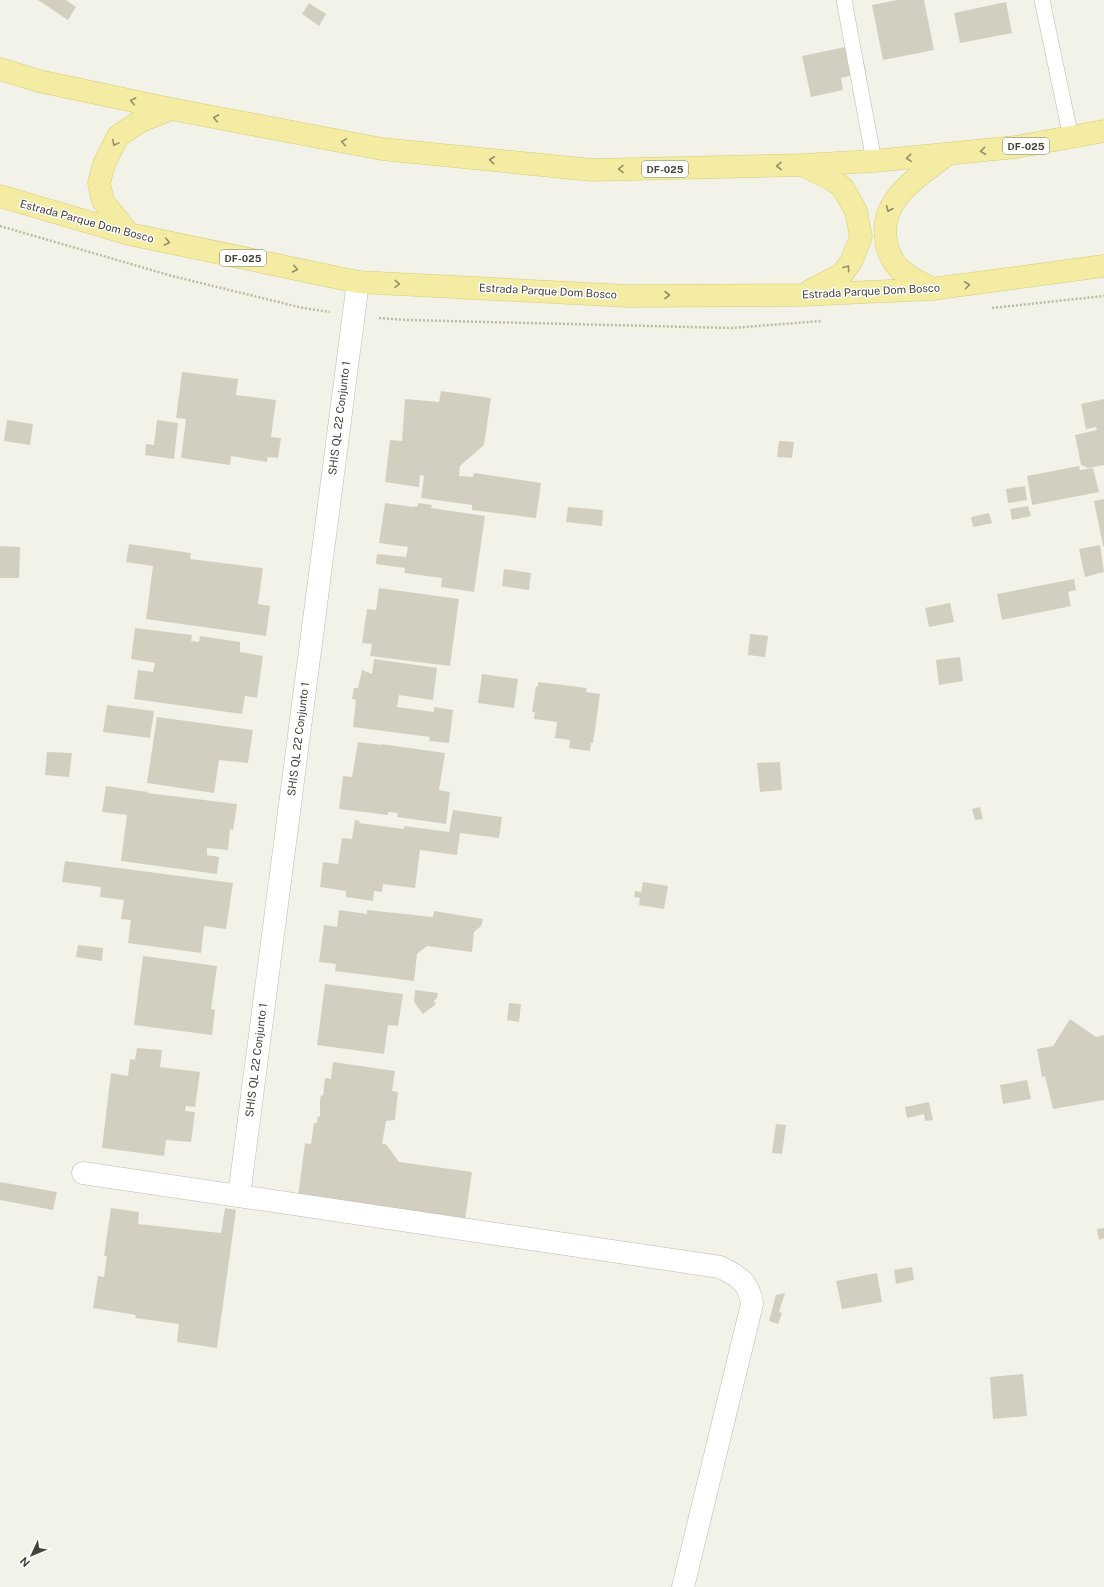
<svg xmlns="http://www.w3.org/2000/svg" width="1104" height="1587" viewBox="0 0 1104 1587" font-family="'Public Sans',sans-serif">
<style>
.building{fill:#d3cfc0}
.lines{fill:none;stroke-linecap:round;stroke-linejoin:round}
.service-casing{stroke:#bdbbad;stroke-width:16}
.minor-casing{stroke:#bdbbad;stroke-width:23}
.primary-casing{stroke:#d6cd74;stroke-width:23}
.path{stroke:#bdb9a0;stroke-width:2.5;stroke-dasharray:2 2;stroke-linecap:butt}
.service{stroke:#fff;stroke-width:15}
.minor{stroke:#fff;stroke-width:22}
.primary{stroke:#f3eca2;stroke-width:22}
.oneway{stroke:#948f68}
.labels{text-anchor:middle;stroke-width:3;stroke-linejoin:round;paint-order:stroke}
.shield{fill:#fff;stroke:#7e7b74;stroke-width:1}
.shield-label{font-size:10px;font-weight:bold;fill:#464339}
.street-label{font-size:11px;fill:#464339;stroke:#fff}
</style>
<rect width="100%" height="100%" fill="#f3f2e9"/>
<!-- building -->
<path class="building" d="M38,0H66L76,7L68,20Z
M897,0H924L934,50L883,60L872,5Z
M1006,2L1012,33L960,43L954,13Z
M309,3L326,14L319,26L302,14Z
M860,44L866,72L841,78L843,90L811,97L802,56Z
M182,372L238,379L236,395L276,400L271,437L281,438L278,458L268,457L267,462L231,456L230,465L181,458L186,419L176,418Z
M441,391L491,398L484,445L460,466L459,476L473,477L474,473L541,483L536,518L472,510V505L421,498L424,476L420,475L419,487L385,482L390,440L402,441L405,399L439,402Z
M1104,399V465L1088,468L1081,465L1075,435L1097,430L1096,427L1086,429L1081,404Z
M7,420L33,424L30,445L4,441Z
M157,420L178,423L174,459L145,455L146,444L154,445Z
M779,441L794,442L792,458L777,457Z
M1079,466L1080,470L1093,468L1099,492L1032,505L1027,476Z
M1025,486L1027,500L1008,503L1006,489Z
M1104,499V546H1103L1094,501Z
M385,503L413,507L418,506V503L432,505L431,508L485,516L474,592L441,587L442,578L404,573L405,568L376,564L377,554L406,557L408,547L379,543Z
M1028,506L1031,516L1012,520L1010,509Z
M568,507L603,510L602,526L566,522Z
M989,513L992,523L973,527L971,517Z
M129,544L191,553L190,559L263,568L258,604L270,606L266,636L146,619L153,566L126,562Z
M1100,545L1104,572L1085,577L1079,549Z
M0,546L20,547L19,578H0Z
M504,569L531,573L529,590L502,586Z
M1074,579L1076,590L1068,592L1071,606L1002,620L997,594Z
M379,588L459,599L450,666L370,656L372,644L362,643L367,609L376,610Z
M950,603L954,622L929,627L925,608Z
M135,628L192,635L191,641L199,642L200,636L240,642V652L263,656L257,698L245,696L242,714L134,699L138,670L153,672L155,663L131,659Z
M750,634L768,636L765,657L748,655Z
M960,657L963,681L939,685L936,660Z
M374,659L437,668L433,700L399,695L397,707L434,712V707L453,710L449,743L429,741L430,737L353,727L356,700L352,699L354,688H358L362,670L372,674Z
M482,674L518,679L514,708L478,703Z
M538,682L587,688L586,692L600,694L593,743H591L590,751L569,748L570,740L555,738L557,722L534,719L535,712H532L536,686L538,687Z
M107,705L154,711L150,738L103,732Z
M157,717L253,730L248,763L219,760L214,793L147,783Z
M358,742L381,745V744L445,753L439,790L450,792L446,824L397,817L398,813L388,812V815L339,809L343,776L352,777Z
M47,752L72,753L69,777L45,775Z
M780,762L782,790L760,792L757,763Z
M106,786L148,792L147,793L237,804L233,830L230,829L228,850L207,848V855L219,857L217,874L121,861L127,815L102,812Z
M980,807L983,819L975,820L972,809Z
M453,810L502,817L499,838L460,833L457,855L420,850L415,888L383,884L382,892L346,887L374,891L373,901L346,897V891L320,887L323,862L338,864L342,838L352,839L355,820L360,821L359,823L404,829V826L449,832Z
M65,861L233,883L226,929L204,926L201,953L128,943L131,920L121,919L124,900L100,897L101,887L62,882Z
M643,882L668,886L664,909L639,905L640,898L634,897L635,891L641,892Z
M339,910L367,914V910L433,917L434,911L483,919L481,926L474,932L472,952L427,946L417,954L414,981L335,971L336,964L319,962L324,925L337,927Z
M78,945L103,948L102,961L76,957Z
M143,956L217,966L211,1009L215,1010L212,1035L134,1025Z
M325,984L403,994L398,1026L388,1025L384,1054L317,1045Z
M415,990L438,993L437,998L434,1001L436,1004L423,1014L414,1002Z
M509,1003L521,1004L519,1022L507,1020Z
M1070,1019L1096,1037L1104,1035V1100L1053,1109L1045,1076L1042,1077L1037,1049L1053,1046Z
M137,1048L162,1050L160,1067L200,1072L195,1107L186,1106L185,1111L195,1112L191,1142L166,1140L164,1156L102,1148L111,1073L128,1076L130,1059L135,1060Z
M333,1062L395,1071L392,1091L398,1092L395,1120L386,1121L382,1144H386L399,1162L472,1172L465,1220L298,1197L305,1143L311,1144L314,1123H317L318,1116L320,1117V1100L321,1095L323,1096L325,1078L331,1079Z
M1027,1080L1031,1099L1003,1104L1000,1085Z
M929,1102L933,1120L925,1121L924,1114L907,1118L905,1107Z
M776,1124L786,1125L782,1154L772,1153Z
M0,1182L57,1192L53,1210L0,1200Z
M111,1208L139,1212L138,1224L221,1233L225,1208L236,1210L217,1348L177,1342L179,1324L135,1318L136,1315L93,1308L98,1276L104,1277L107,1256H104Z
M1104,1228V1238L1099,1240L1097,1229Z
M912,1267L914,1280L896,1284L894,1270Z
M877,1273L882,1302L842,1309L836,1281Z
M785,1293L779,1312L782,1313L778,1324L769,1321L776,1295Z
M1023,1374L1027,1416L993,1419L990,1377Z"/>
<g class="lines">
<!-- service casing -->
<g class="service-casing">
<path id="service" d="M844,0L874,161
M1042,0L1071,138"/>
</g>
<!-- minor casing -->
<g class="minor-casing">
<path id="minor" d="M83,1173L720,1267C740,1277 749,1282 752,1304L683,1587
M239,1196L358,282"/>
</g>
<!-- primary casing -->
<g class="primary-casing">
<path id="primary" d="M0,69L39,81L171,109L382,149L592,170L803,165L874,161L1016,147L1104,131
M804,166L833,180L843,188L856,211L861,237L851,262L842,274L810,291
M0,196L129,234L358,282L628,296L802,295L932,289L1104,266
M129,234L103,201L99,183L104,164L118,136L141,121L171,109
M932,289C922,283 909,278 901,270C893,263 887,251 886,240C879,199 919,176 948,154"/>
</g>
<!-- path -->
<path class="path" d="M0,226L172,276L303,308L330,312
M992,308L1104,296
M379,318L406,320L732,328L821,321"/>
<!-- service -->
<use href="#service" class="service"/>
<!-- minor -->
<use href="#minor" class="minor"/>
<!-- primary -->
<use href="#primary" class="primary"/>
</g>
<!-- one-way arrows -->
<defs><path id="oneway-chevron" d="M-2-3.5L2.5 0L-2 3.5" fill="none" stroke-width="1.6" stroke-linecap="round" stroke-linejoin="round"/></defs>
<g class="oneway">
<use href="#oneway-chevron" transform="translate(133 101) rotate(-168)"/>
<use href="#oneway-chevron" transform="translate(216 118) rotate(-169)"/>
<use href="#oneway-chevron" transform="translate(344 142) rotate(-170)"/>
<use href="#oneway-chevron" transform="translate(115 143) rotate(118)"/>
<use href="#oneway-chevron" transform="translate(983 151) rotate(174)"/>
<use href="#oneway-chevron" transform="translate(909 158) rotate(175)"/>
<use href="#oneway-chevron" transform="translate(492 160) rotate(-174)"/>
<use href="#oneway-chevron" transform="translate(779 166) rotate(179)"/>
<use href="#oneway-chevron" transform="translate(621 169) rotate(179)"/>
<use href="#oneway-chevron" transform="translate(889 209) rotate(113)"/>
<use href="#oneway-chevron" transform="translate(167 242) rotate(12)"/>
<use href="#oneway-chevron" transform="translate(847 268) rotate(-54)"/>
<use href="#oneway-chevron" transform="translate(295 269) rotate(12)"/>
<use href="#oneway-chevron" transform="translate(397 284) rotate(3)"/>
<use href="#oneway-chevron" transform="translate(967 285) rotate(-8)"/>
<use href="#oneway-chevron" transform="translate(667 295)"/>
</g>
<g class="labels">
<!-- shield labels -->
<g class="shield">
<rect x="1003" y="138" width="46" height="16" rx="3"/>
<rect x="642" y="161" width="46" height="16" rx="3"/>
<rect x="220" y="250" width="46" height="16" rx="3"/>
</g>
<g class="shield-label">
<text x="1026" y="150">DF-025</text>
<text x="665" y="173">DF-025</text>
<text x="243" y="262">DF-025</text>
</g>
<!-- street labels -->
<g class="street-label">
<text transform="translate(87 221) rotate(15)" y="4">Estrada Parque Dom Bosco</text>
<text transform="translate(548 291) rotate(3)" y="4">Estrada Parque Dom Bosco</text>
<text transform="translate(871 291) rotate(-3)" y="4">Estrada Parque Dom Bosco</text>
<text transform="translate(339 418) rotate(-83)" y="4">SHIS QL 22 Conjunto 1</text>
<text transform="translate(298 739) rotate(-83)" y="4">SHIS QL 22 Conjunto 1</text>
<text transform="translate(256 1060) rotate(-83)" y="4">SHIS QL 22 Conjunto 1</text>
</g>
</g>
<!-- north arrow -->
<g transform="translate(32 1555) rotate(226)" stroke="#ffffff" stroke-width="3" paint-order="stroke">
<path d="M0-3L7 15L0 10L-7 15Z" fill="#464339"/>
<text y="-6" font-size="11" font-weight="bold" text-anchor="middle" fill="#464339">N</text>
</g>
</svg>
